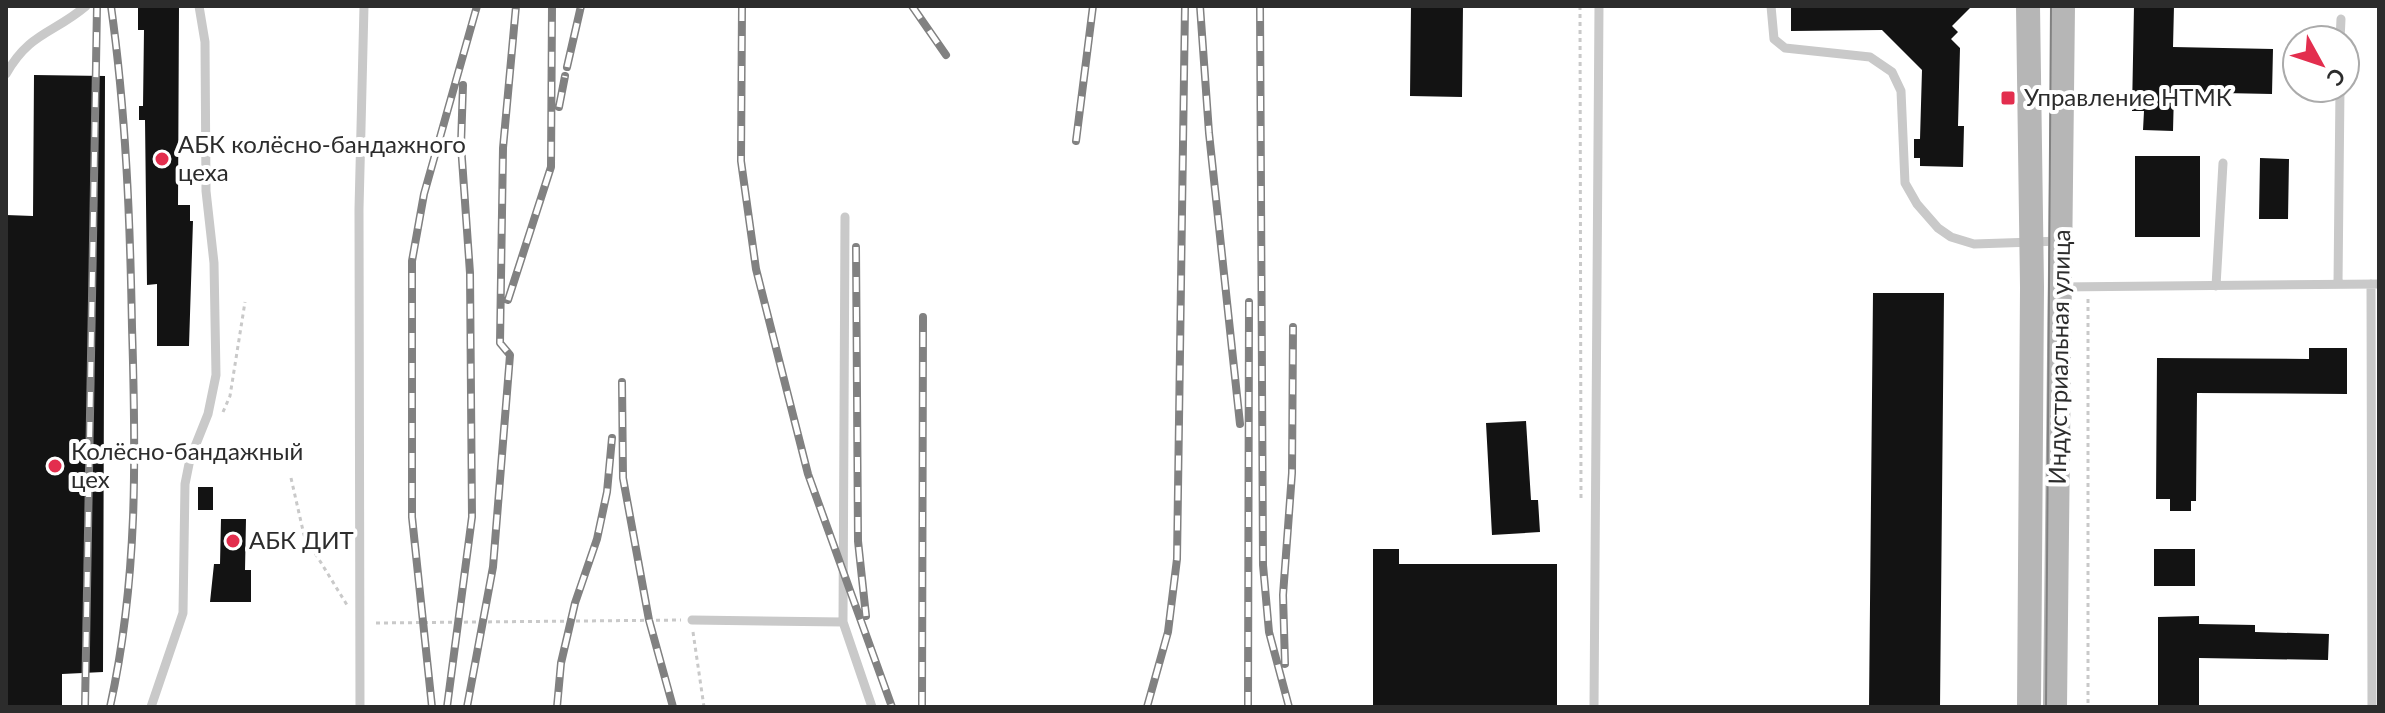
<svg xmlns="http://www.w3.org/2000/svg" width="2385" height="713" viewBox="0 0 2385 713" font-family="Lato,sans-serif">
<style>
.building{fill:#131313}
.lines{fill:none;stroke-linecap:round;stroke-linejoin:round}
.path{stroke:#c9c9c9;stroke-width:3;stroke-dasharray:4 4;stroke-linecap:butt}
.service{stroke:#c9c9c9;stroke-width:9}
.secondary{stroke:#b6b6b6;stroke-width:24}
.tram{stroke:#818181;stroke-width:2}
.rail-casing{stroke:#818181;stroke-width:8}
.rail{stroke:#fff;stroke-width:5;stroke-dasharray:15;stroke-linecap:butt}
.poi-dot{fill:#e32e4e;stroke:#fff;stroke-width:3}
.labels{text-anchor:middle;stroke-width:8;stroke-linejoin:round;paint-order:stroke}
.poi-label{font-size:24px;fill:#2c2c2c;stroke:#fff;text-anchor:start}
.street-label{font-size:24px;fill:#2c2c2c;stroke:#fff}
</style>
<rect width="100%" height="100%" fill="#fff"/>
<!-- building -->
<path class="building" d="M138,6H179L178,205H190V221H193L189,346H157V284L147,285L145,120H139V106H143L144,30H138Z
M1411,6H1463L1462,97L1410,96Z
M1791,6H1972L1952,26L1958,32L1951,39L1960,48L1958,126H1964L1963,167L1920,166V158H1914V139H1920L1922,70L1882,30L1791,31Z
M2134,6H2174L2173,47L2273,49L2272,94L2174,92L2173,131L2143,130L2144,111H2132Z
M34,75L105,76L103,672L62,674V707H6V215L33,216Z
M2135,156H2200V237H2135Z
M2260,158L2289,159L2288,219H2259Z
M1873,293H1944L1940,707H1869Z
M2309,348H2347V394L2197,393L2196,501H2191V511H2170V499H2156L2157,358L2309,359Z
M1526,421L1531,500H1538L1540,532L1492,535L1486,423Z
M198,487H213V510H198Z
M221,519H246L245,570H251V602H210L214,564H220Z
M1373,549H1399V564H1557V707H1373Z
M2154,549H2195V586H2154Z
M2199,616V624L2255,625V632L2329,634L2328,660L2199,658V707H2158V617Z"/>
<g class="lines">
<!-- path -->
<path class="path" d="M1580,6L1581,502
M2088,299V707
M223,412L230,396L245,302
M291,478L304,535L347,605
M376,623L681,620
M693,632L704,707"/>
<!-- service -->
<path class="service" d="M1771,6L1774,39L1785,48L1870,57L1892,72L1901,91L1905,183L1917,204L1938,228L1951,237L1974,244L2060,241
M2340,40L2341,19
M6,74C30,32 53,34 86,6
M2338,284L2340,88
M2371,284L2372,707
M2216,286L2223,163
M2059,287L2379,284
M692,620L843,622L872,707
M843,622L845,217
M151,707L183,613L185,484L190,459L208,414L216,375L214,263L206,191L205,42L199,6
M360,707L359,209L364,6
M1594,707L1599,6"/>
<!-- secondary -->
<path class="secondary" d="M2028,6L2032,287L2029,707
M2055,707L2063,6"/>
<!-- tram -->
<path class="tram" d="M2046,707L2051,6"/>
<!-- rail casing -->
<g class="rail-casing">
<path id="rail" d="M742,6L741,161L756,269L808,474L892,707
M912,6L946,55
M1200,6L1209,133L1240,424
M1260,6L1263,565L1269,632L1289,707
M567,67L581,6
M559,107L565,76
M1076,141L1093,6
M856,247L858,541L866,616
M508,300L551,167L552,6
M622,382L623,478L649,620L673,707
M1285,664L1283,595L1292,473L1293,327
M85,707L97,6
M110,707C138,580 136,456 132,327C130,219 126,113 111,6
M432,707L412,517V261L424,194L477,6
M447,707L472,517L470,273L461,145L463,85
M467,707L493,567L510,355L500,343L503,148L516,6
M557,707L561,663L575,603L597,539L607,492L612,438
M922,707L923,317
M1147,707L1168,632L1177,559L1185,6
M1248,707L1249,302"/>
</g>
<!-- rail -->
<use href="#rail" class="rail"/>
</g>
<!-- markers -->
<g class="poi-dot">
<rect x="2000" y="90" width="16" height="16" rx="4"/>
<circle cx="162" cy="159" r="8"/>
<circle cx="55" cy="466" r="8"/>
<circle cx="233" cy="541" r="8"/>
</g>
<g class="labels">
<!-- poi labels -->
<g class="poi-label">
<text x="2024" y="106">Управление НТМК</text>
<text x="178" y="153">АБК колёсно-бандажного<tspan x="178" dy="28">цеха</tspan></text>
<text x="71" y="460">Колёсно-бандажный<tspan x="71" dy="28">цех</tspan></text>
<text x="249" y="549">АБК ДИТ</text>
</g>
<!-- street labels -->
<g class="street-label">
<text transform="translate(2060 357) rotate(-89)" y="8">Индустриальная улица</text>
</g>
</g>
<!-- border -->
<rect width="2385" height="713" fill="none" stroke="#2c2c2c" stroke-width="16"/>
<!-- north arrow -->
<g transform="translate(2321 64) rotate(130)"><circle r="38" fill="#ffffff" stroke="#ababab" stroke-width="2"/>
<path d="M0-6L14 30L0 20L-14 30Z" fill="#e32e4e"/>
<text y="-12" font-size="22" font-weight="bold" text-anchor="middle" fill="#2c2c2c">С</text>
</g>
</svg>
